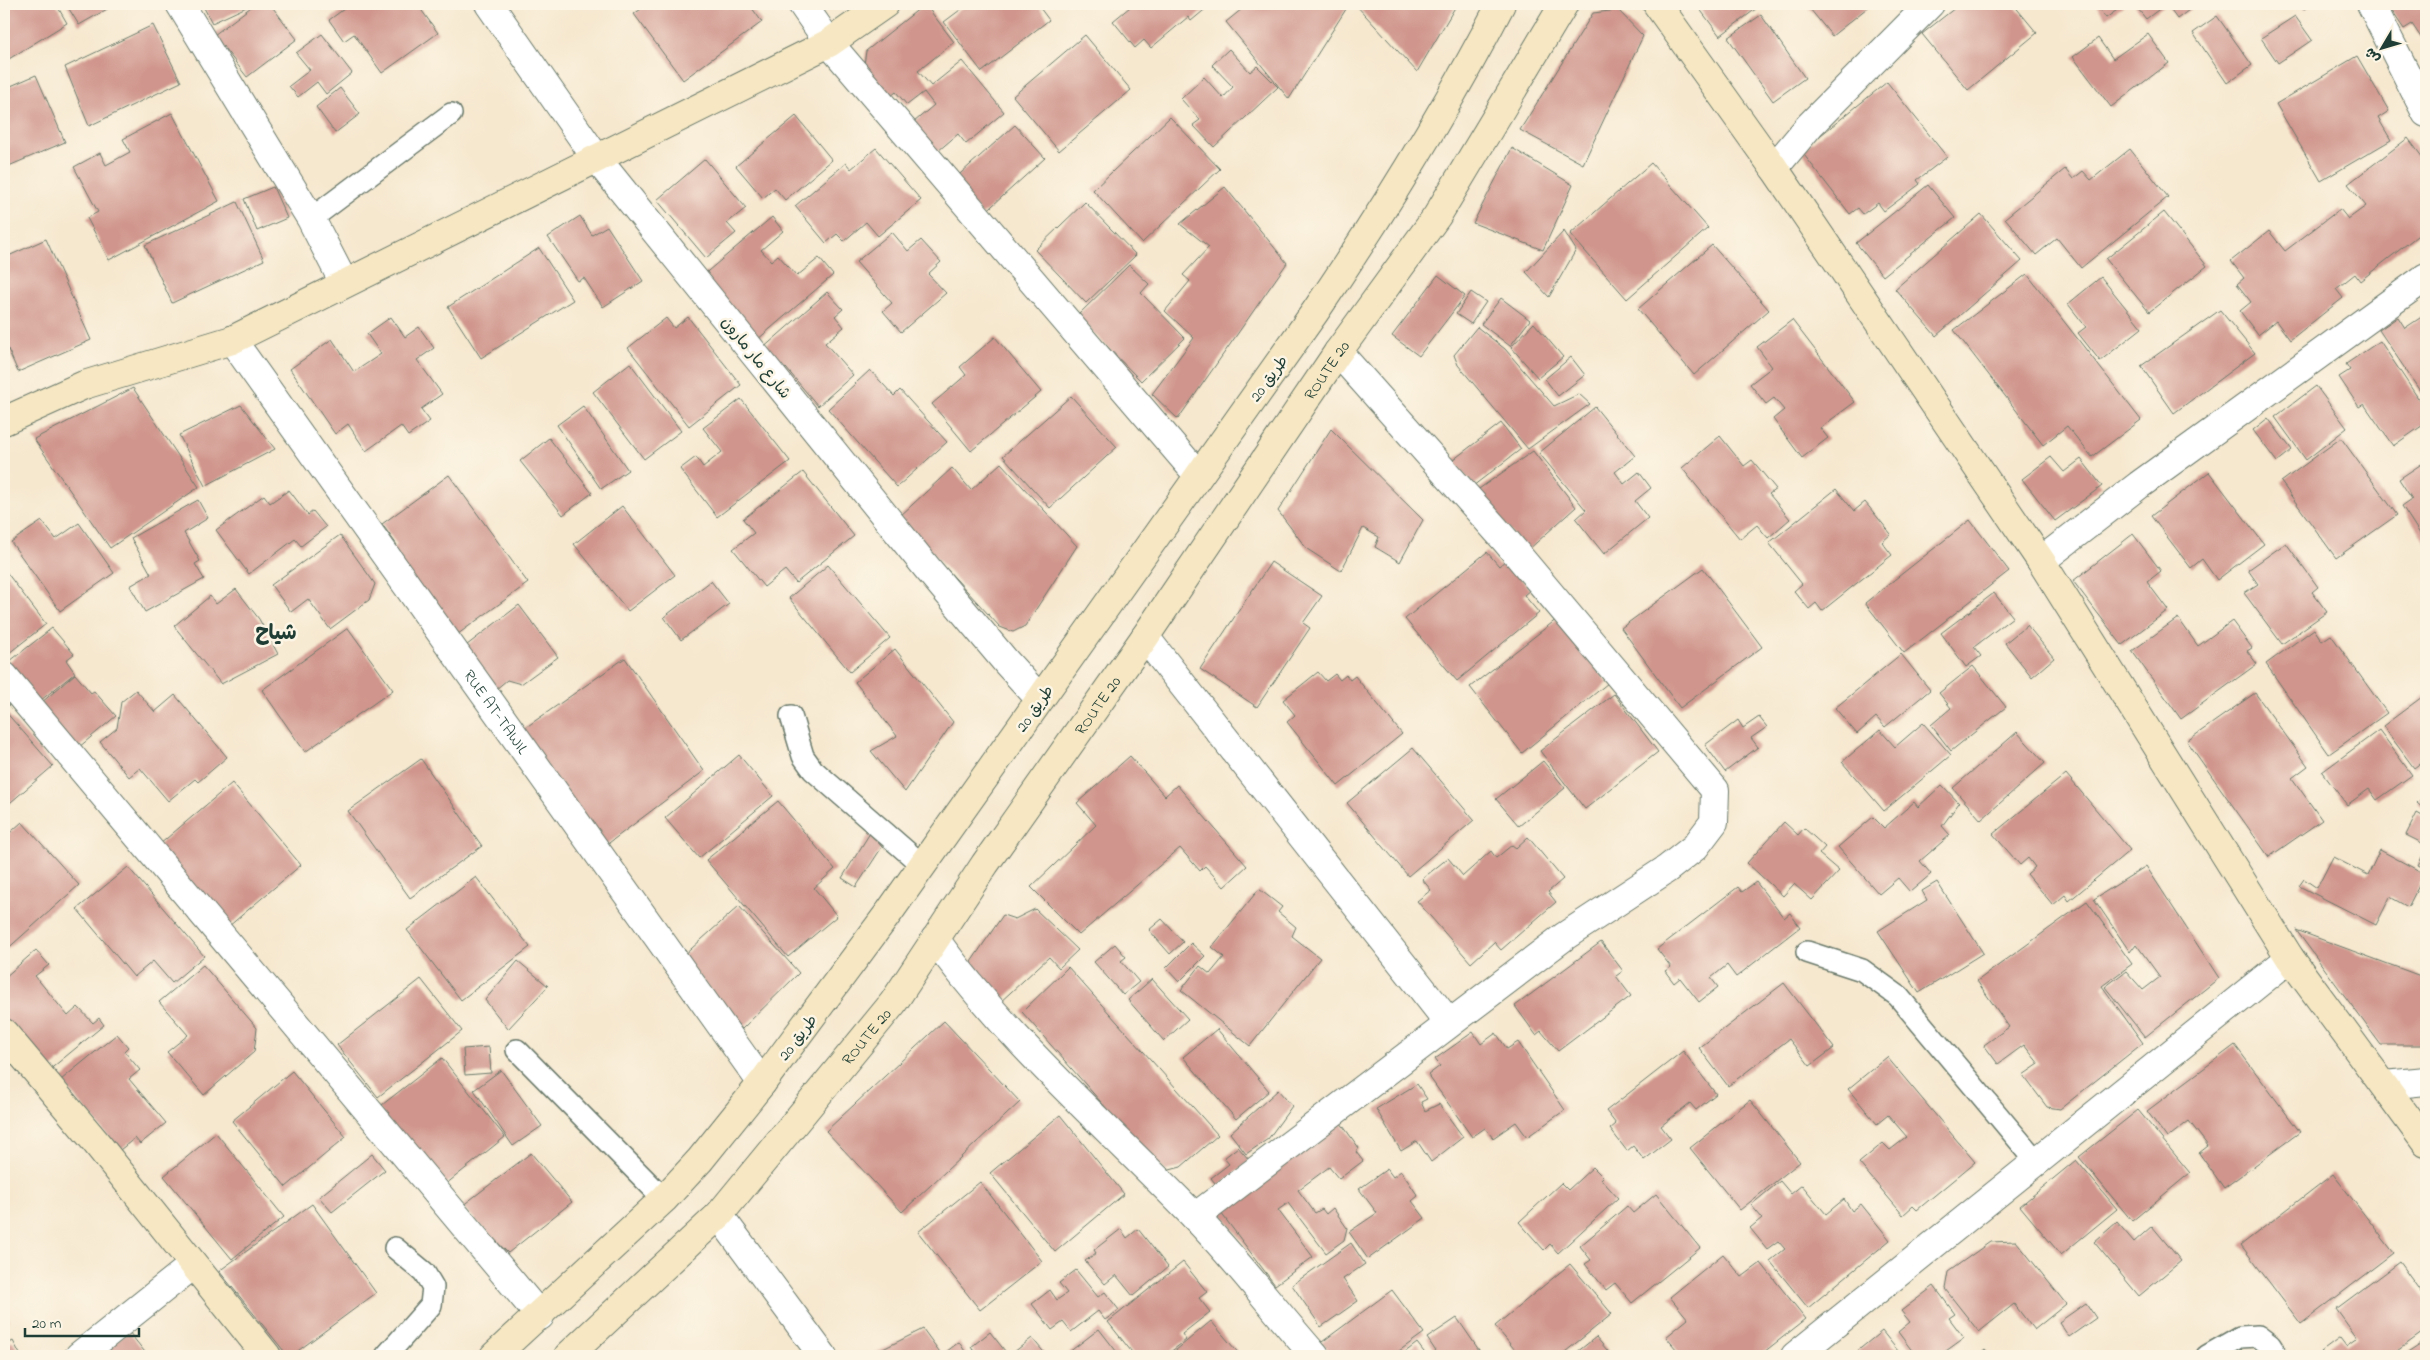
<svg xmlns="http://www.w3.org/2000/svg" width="2430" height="1360" viewBox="0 0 2430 1360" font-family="'Indie Flower','Playpen Sans Arabic',sans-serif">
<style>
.building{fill:#d0968d}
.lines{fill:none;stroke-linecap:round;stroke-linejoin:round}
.lane-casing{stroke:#6a796a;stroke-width:24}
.street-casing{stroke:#6a796a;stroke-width:30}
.secondary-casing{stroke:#6a796a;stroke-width:30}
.lane{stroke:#fff;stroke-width:21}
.street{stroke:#fff;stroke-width:28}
.secondary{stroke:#f7e8c3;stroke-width:28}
.labels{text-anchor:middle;stroke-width:5;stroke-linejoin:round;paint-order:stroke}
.street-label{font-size:16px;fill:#1f3d34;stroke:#fcf5e5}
.district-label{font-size:21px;font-weight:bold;fill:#1f3d34;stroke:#fcf5e5}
</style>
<rect width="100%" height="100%" fill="#fcf5e5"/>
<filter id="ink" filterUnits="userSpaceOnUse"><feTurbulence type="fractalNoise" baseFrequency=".02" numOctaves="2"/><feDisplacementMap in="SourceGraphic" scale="10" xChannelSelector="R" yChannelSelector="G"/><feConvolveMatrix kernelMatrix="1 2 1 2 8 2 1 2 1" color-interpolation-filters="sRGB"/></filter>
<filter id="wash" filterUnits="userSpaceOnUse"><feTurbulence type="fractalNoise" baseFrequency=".0096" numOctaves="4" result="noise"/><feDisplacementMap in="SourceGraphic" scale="20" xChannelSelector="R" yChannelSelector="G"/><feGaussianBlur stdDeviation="1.12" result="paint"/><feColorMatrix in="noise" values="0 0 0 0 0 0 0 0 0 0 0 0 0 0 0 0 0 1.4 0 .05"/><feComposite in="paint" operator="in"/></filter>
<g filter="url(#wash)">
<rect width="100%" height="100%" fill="#f6e8cf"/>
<g id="blocks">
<!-- building -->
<path class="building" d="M12,4H56L67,23L4,62V8Z
M66,4H116L79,25Z
M202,4H253L212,23Z
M255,4H270L297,39L247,77L214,35Z
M340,4H417L438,33L382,73L354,34L344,41L329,20L344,9Z
M648,4H749L762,22L683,80L634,14Z
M925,4L954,42L918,71L931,86L962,61L1004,112L966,144L958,134L931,157L907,128L934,105L924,92L907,105L896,92L886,100L863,72L866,51Z
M968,4H1037L1049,20L982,72L944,22Z
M1127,4H1207L1209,6L1191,21L1188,17L1151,48L1144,40L1135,48L1113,21L1130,7Z
M1248,4L1348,6L1289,99L1226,22Z
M1355,4H1457L1417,72Z
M1696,4H1754L1757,8L1720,36Z
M1806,4H1872L1832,36Z
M1960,4H2013L2037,33L1968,90L1922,34Z
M2095,4H2123L2124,5L2106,18Z
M2134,4H2197L2177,19L2166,4L2146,19Z
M2300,4H2312L2304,9Z
M2387,4H2426V45L2412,24L2404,29Z
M1618,10L1643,36L1583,164L1520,130L1593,13Z
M1761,15L1805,78L1773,101L1728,38Z
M2217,16L2252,65L2227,83L2193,33Z
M2295,16L2312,40L2278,63L2261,38Z
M153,25L181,82L89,126L65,67Z
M322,34L352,73L326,94L317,82L298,97L289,86L310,70L296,53Z
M2148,34L2169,63L2111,107L2073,57L2098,38L2113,59Z
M1085,35L1131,90L1059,151L1013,96Z
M1229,49L1250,72L1257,66L1278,87L1214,147L1193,125L1200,120L1181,99L1204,77L1223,98L1233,87L1212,65Z
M2357,56L2389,111L2378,118L2391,140L2321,181L2276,104Z
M36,75L65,142L4,168V89Z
M1887,82L1947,157L1917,180L1920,184L1884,211L1878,203L1863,214L1858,208L1850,214L1801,151Z
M340,88L360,114L335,133L316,107Z
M172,113L219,201L109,260L87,218L98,212L74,167L100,153L106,165L130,152L123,139Z
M796,116L832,160L785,200L775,188L763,198L736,166Z
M1170,117L1220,169L1142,243L1093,190Z
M1015,125L1045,158L982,215L952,181Z
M2408,138L2426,162V229L2360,281L2355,274L2336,289L2343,298L2290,340L2276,321L2258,335L2240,311L2251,302L2237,284L2244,278L2231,261L2269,231L2285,251L2340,209L2348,219L2366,206L2348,184Z
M876,148L921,200L878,236L866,222L844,241L837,234L826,243L795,206L846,163L851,169Z
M1512,148L1573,185L1543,250L1473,223Z
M2130,149L2168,197L2081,268L2057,238L2036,255L2005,218L2065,169L2073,179L2083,171L2091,180Z
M705,159L746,208L727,223L736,233L706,258L657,200Z
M1651,163L1708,228L1627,299L1570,234Z
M1928,185L1955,218L1883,276L1856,243Z
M273,187L287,218L257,231L244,199Z
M1225,187L1287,263L1178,419L1152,394L1194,338L1165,311L1190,281L1183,275L1209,247L1180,224Z
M237,202L264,260L172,303L145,245Z
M1085,202L1136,255L1086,303L1035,250Z
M2164,212L2207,266L2149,312L2106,259Z
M1981,214L2022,261L1936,336L1895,289Z
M580,216L592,235L607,226L643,281L603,307L584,278L578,281L548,237Z
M772,217L783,231L761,250L771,261L778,255L797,276L819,258L833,275L757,340L702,276Z
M1564,231L1576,250L1549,297L1526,272Z
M892,232L908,251L921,240L941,262L928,274L946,293L901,332L883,311L892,303L856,262Z
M46,239L91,340L18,372L4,340V258Z
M1712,245L1769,310L1694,375L1638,309Z
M539,248L573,300L481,358L448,307Z
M1129,265L1149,284L1141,293L1185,338L1141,381L1077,316Z
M2027,274L2141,420L2092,457L2067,426L2043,445L1954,330Z
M1438,275L1465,296L1419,356L1392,336Z
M2101,277L2142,328L2100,361L2078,333L2086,327L2068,304Z
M827,292L843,309L835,316L844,327L825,343L853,375L818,406L786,368L781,372L761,350Z
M1471,292L1486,302L1471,324L1456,314Z
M1501,298L1530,320L1510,346L1481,324Z
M2220,310L2255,353L2174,413L2141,366Z
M2426,314V400L2379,330L2398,317L2405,328Z
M391,317L405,337L419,327L434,348L417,360L442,394L421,409L430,421L408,436L401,426L366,451L348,424L335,434L290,369L332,339L354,372L381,354L367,334Z
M688,317L741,385L689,426L628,348L666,318L674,328Z
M1792,320L1855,402L1820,428L1828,438L1802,458L1773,419L1784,410L1774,398L1766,404L1750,384L1772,367L1757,347Z
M1534,323L1563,357L1538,378L1511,347Z
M1477,327L1505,349L1554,406L1579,394L1590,404L1528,449L1458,365L1454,355Z
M995,337L1041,392L971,451L932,404L966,375L960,367Z
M2380,341L2426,410V423L2393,446L2364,404L2359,407L2339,377L2350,370L2346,364Z
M1571,357L1585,375L1558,396L1545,379Z
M630,363L681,431L644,459L593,392Z
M870,370L894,396L900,390L947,442L897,487L828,409Z
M2316,386L2347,428L2306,460L2275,417Z
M133,388L199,487L110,548L34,439Z
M1071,396L1117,447L1050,508L1003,456Z
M741,399L790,461L717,517L680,469L696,457L703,467L722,452L703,428Z
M241,405L275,449L205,486L179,435Z
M583,406L628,470L601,489L557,425Z
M1595,407L1635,456L1615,472L1624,484L1639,472L1651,488L1635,501L1648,518L1604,554L1576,519L1586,510L1539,453Z
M2268,418L2292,450L2277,462L2253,430Z
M1501,423L1521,449L1473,486L1453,460Z
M1331,429L1423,520L1400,562L1375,547L1379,537L1363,528L1341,571L1307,549L1278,511Z
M1720,436L1744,466L1752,460L1776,489L1769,494L1790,519L1768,538L1757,525L1740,539L1682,468Z
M549,438L592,493L563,515L520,461Z
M2341,438L2397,515L2336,558L2281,482Z
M1533,451L1576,507L1527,551L1476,491Z
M2051,457L2064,472L2081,459L2102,486L2055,521L2022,479Z
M2426,461V543L2402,506L2412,499L2399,479Z
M1001,463L1077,546L1025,626L1013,632L1000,627L899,517L952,468L971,490Z
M803,472L854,536L796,583L785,570L764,587L733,549L754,533L743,519Z
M2209,472L2264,544L2217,580L2202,559L2191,568L2151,516Z
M449,475L528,583L454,637L390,550L397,545L382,524Z
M1836,489L1854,511L1865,502L1891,534L1882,542L1892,555L1822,611L1816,603L1809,609L1794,591L1802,584L1769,543Z
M289,490L308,515L313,511L326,527L301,546L295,539L249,574L216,530L264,495L270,503Z
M198,500L208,518L184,533L200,561L195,564L204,579L145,612L130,586L151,574L131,538Z
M622,506L675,575L628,611L574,544Z
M1970,520L2009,571L1904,653L1865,603Z
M42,521L56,539L79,523L114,573L60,611L11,542Z
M2133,534L2161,571L2147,582L2168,610L2122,645L2073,581Z
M340,535L375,584L369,600L330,629L308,599L291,612L271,585Z
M2286,543L2318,587L2312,592L2327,612L2282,644L2244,593L2258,584L2248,570Z
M1487,552L1499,566L1506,560L1530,590L1524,595L1539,613L1457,681L1405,619Z
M1271,562L1322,596L1303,623L1310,628L1257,707L1200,669Z
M828,565L890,638L850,672L789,598Z
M1703,568L1762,647L1680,708L1621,628Z
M4,569L46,624L4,657Z
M711,581L729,604L681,640L664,617Z
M236,589L259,619L278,654L221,684L174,626L210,596L216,604Z
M1994,593L2013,617L1974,647L1981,656L1966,667L1941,633Z
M519,605L558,657L521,684L507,680L490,694L458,652Z
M2178,618L2198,646L2232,621L2252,648L2247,651L2257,664L2181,719L2132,651Z
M1557,619L1608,683L1522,753L1470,687Z
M2027,625L2054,658L2032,677L2005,643Z
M52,628L74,654L66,660L75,673L36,704L5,665Z
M348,628L393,690L305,752L262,690Z
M2314,629L2322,641L2331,635L2387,713L2329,754L2266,664Z
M895,649L953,722L905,792L871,751L897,736L855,682Z
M1901,654L1930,690L1885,727L1876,717L1857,734L1835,708Z
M625,658L704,771L601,849L522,730Z
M1973,666L2006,707L1951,751L1931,725L1951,708L1939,693Z
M1318,672L1326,681L1335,674L1340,680L1346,675L1350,680L1355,676L1402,734L1338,786L1287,722L1295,715L1283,700Z
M75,674L91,693L94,691L116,716L72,753L34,709Z
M136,690L155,712L175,695L227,757L198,782L195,779L168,801L140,768L129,777L100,742L117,728L121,702Z
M2255,693L2308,766L2292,778L2322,820L2269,857L2187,741Z
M1614,694L1658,752L1585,809L1540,751Z
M2426,694V759L2414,768L2383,726Z
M4,710L53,766L4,808Z
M1759,717L1767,727L1751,738L1758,747L1725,772L1705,745L1738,720L1743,728Z
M1923,723L1951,755L1884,811L1842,762L1880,730L1895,747Z
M2379,730L2412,775L2377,800L2369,789L2347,805L2322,772Z
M2017,732L2045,763L1981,820L1953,788Z
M1413,748L1474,820L1408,876L1347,803Z
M739,755L773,796L699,858L665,818Z
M1130,756L1165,796L1177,785L1247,866L1224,887L1205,866L1200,871L1180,848L1079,935L1031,887L1096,825L1077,803Z
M421,759L482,846L410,898L348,811Z
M1543,761L1565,788L1519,826L1496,799Z
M2066,774L2130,850L2069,901L2065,895L2053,905L2027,874L2035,867L2028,858L2020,865L1993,834Z
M232,783L301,865L222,932L153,850Z
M1942,785L1959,803L1942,826L1950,835L1920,861L1931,874L1910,892L1898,878L1879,894L1838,847L1873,817L1884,828L1914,802L1918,807Z
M2426,794V811L2417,803Z
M778,801L835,869L814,888L837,916L788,957L706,860Z
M2417,813L2426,818V845L2406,835Z
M22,822L79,885L4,952V838Z
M1784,822L1798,835L1804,828L1825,847L1819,854L1839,871L1812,900L1794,884L1783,896L1747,863Z
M870,833L882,847L856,887L842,878Z
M1528,837L1563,879L1548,892L1556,902L1501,950L1494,942L1471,963L1417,901L1431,890L1422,879L1448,858L1463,876L1491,851L1496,858L1512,845L1516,848Z
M2426,849V869L2418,865Z
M2380,850L2425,874L2408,907L2390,897L2376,925L2299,886L2304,879L2317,888L2333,857L2368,875Z
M2146,866L2219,978L2145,1037L2105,987L2126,971L2143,990L2160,977L2136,944L2130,952L2094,899Z
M128,867L204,956L172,983L153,961L134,977L77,909Z
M476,877L530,947L461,1000L407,930Z
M1756,882L1784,918L1790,913L1800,927L1736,977L1727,965L1711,978L1718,987L1699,1002L1680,978L1674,983L1665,971L1671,967L1657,949L1738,887L1742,892Z
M1937,882L1983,953L1919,993L1878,931L1927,900L1922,891Z
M2426,882V899L2419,896Z
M1259,889L1282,907L1278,912L1296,927L1292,936L1320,958L1250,1046L1181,990L1200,966L1210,974L1224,957L1212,947Z
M2087,901L2132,964L2102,986L2143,1043L2060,1109L2047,1107L2023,1075L2039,1064L2024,1045L1998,1064L1984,1045L2009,1027L1977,981Z
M739,906L799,973L742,1029L682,957Z
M1035,909L1078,950L1059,968L1049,957L998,1004L974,978L971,962L1003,915L1015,919Z
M1162,919L1183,942L1170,954L1149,930Z
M2296,930L2426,978V1045H2381Z
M1601,942L1623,971L1616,976L1631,996L1558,1051L1541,1031L1536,1035L1515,1006Z
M1191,943L1205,956L1179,982L1166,968Z
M1115,944L1126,957L1121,961L1139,982L1123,995L1094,962Z
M36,950L49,965L35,976L68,1016L78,1007L93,1023L99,1018L104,1025L48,1071L4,1019V978Z
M518,961L548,986L508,1029L485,1000Z
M203,965L257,1028L254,1052L204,1095L167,1052L188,1035L159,1002Z
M1068,967L1218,1135L1181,1167L1166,1171L1149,1157L1022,1012Z
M421,979L462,1031L378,1097L337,1045Z
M1152,979L1188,1019L1164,1041L1128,1000Z
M1784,983L1834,1048L1810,1066L1789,1039L1728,1086L1699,1048Z
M944,1021L1020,1102L902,1212L826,1131Z
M1217,1029L1269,1091L1236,1119L1183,1057Z
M1473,1032L1481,1044L1496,1033L1507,1049L1518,1042L1565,1110L1527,1137L1516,1122L1493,1138L1485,1128L1472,1137L1428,1075L1440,1066L1435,1059Z
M117,1034L128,1047L124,1051L140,1070L129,1079L166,1123L140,1144L135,1138L120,1150L61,1080Z
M2235,1045L2300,1132L2224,1188L2199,1153L2208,1146L2189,1121L2167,1138L2147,1111Z
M489,1047L491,1073L465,1075L463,1049Z
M1683,1051L1716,1094L1696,1110L1690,1103L1661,1126L1671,1139L1644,1160L1633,1146L1627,1151L1610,1129L1616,1124L1606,1111Z
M1887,1057L1975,1162L1917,1210L1913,1206L1903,1215L1859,1163L1883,1143L1890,1150L1907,1137L1888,1115L1877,1124L1848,1089Z
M442,1058L505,1137L441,1188L378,1108Z
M501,1070L542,1126L513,1146L474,1090Z
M292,1071L346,1137L286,1187L232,1121Z
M1417,1084L1427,1099L1421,1102L1425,1111L1439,1104L1463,1137L1431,1162L1417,1141L1401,1151L1376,1109Z
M1278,1090L1292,1106L1268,1139L1246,1154L1230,1133Z
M1750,1100L1800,1162L1740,1210L1690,1148Z
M2138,1110L2190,1173L2132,1221L2079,1157Z
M1060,1115L1124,1194L1055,1252L990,1173Z
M1338,1119L1359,1148L1356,1152L1363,1161L1339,1179L1329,1167L1298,1190L1315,1213L1322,1209L1326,1214L1333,1208L1347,1228L1344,1240L1326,1253L1288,1203L1278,1210L1313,1257L1275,1285L1218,1209Z
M216,1133L284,1217L232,1259L164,1176Z
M1238,1147L1250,1161L1218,1187L1211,1178L1229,1164L1224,1158Z
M531,1153L572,1202L508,1253L462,1206Z
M372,1154L385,1170L332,1212L319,1197Z
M2076,1160L2117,1209L2061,1255L2020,1206Z
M1593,1167L1603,1177L1601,1179L1618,1198L1558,1253L1550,1244L1544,1250L1519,1222L1561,1183L1568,1190Z
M1387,1169L1393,1177L1401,1171L1418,1196L1412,1201L1425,1218L1368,1259L1349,1232L1377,1213L1359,1189Z
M2333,1174L2394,1253L2301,1324L2241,1245Z
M1780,1181L1791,1194L1802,1185L1826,1214L1844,1199L1852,1211L1861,1204L1890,1240L1808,1308L1770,1261L1785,1249L1778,1241L1767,1249L1750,1228L1762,1218L1751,1205Z
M980,1182L1042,1261L980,1310L918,1232Z
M1656,1194L1700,1248L1632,1303L1615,1283L1606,1290L1585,1264L1591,1260L1580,1246L1627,1206L1633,1213Z
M312,1204L376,1293L291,1356H288L219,1271Z
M2117,1222L2134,1242L2152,1226L2181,1261L2139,1296L2094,1242Z
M1121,1229L1127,1238L1138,1229L1168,1267L1133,1296L1116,1275L1105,1284L1085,1261L1096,1253L1094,1250Z
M2016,1241L2066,1304L2034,1330L2014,1304L1979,1332L1945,1289L1948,1272L1990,1242Z
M1351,1243L1365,1264L1343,1279L1358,1301L1321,1327L1292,1285Z
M1723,1254L1742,1277L1761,1263L1806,1319L1759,1356H1682L1666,1337L1688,1319L1670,1297Z
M1183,1262L1207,1292L1199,1298L1210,1312L1182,1334L1186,1340L1165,1356L1160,1354L1157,1356H1135L1108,1322Z
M2399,1262L2426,1299V1330L2390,1356H2324L2321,1352L2340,1338L2346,1346L2357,1338L2336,1309Z
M1570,1264L1612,1314L1560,1356H1520L1495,1326Z
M1076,1270L1098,1297L1105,1292L1119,1310L1105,1320L1098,1311L1071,1332L1063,1322L1052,1330L1032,1304L1050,1290L1057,1300L1067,1293L1059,1283Z
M1934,1286L1955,1314L1949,1318L1964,1338L1939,1356H1916L1898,1332L1910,1322L1901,1311Z
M1392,1290L1424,1333L1392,1356H1333L1322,1342Z
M2086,1303L2096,1318L2069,1337L2059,1322Z
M4,1311L9,1320L4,1323Z
M1457,1318L1481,1353L1476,1356H1439L1427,1338Z
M1211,1321L1241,1356H1169Z
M923,1329L942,1355L959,1342L968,1356H869Z
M1099,1329L1120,1356H1064Z
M1882,1331L1902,1356H1851Z
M129,1332L148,1356H97Z
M990,1332L1009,1356L1032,1338L1047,1356H977L971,1347Z
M1596,1337L1612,1356H1572Z
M13,1341L21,1356H4V1346Z
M2426,1341V1356H2403Z
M1417,1343L1427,1356H1400Z
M2242,1349L2247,1356H2232Z
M1985,1350L1990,1356H1978Z"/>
</g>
</g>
<g filter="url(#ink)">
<use href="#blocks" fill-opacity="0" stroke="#6a796a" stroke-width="1"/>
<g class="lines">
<!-- lane casing -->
<g class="lane-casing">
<path id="lane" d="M311,219L451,114
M791,716L803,756L813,770L922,865
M1807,952L1862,970L1898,996L2037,1162
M517,1050L664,1199
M386,1356L431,1305L433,1287L424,1272L395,1248
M2207,1356L2240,1337L2258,1336L2270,1345L2277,1356"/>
</g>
<!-- street casing -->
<g class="street-casing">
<g id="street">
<path d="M180,4L311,219L344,283"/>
<path d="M489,4L597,159L927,568L1007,663L1040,699"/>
<path d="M802,4L829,43L1198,475"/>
<path d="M2371,4L2426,113"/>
<path d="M1774,168L1810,125L1930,4"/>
<path id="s1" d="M232,340L762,1083"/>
<path d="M2041,561L2139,485L2426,277"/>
<path d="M1145,637L1449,1023"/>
<path d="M4,676L540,1316"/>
<path d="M935,939C1009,1042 1106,1125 1194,1216C1237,1260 1274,1310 1315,1356"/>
<path d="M2385,1085L2426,1081"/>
<path d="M719,1215L823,1356"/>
<path d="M1195,1217L1565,936L1667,869L1695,847L1714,822L1715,790L1506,541L1338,352"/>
<path d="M79,1356L193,1265"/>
<path d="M1795,1356L2290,958"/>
</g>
</g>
<!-- secondary casing -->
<g class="secondary-casing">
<g id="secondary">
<path d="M1657,4L1774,168L2041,561L2290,958L2426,1143"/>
<path d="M4,421L84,385L232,340L829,43L885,4"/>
<path d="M4,1033L94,1140L267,1356"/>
<path d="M494,1356L664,1199L700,1160L762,1083L890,911L1315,312C1383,212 1445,112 1501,4"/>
<path id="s2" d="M568,1356L719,1215L893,1003L985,864L1145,637L1338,352L1437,216L1564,4"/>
</g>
</g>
<!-- lane -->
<use href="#lane" class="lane"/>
<!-- street -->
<use href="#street" class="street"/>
<!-- secondary -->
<use href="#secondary" class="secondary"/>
</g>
</g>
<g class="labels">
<!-- street labels -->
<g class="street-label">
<text transform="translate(757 357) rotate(51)" y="6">شارع مار مارون</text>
<text dy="6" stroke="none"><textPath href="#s2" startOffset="1248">ROUTE 20</textPath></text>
<text transform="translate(1268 378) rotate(-54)" y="6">طريق 20</text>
<text dy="6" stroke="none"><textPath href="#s2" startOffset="842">ROUTE 20</textPath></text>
<text transform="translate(1034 708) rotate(-55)" y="6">طريق 20</text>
<text dy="6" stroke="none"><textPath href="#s1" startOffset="456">RUE AT-TAWIL</textPath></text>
<text transform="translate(797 1037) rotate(-53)" y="6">طريق 20</text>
<text dy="6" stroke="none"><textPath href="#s2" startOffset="438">ROUTE 20</textPath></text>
</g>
<!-- district labels -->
<g class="district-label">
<text x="276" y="639">شياح</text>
</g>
</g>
<!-- margin -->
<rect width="2430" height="1360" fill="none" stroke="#fcf5e5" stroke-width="20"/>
<!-- north arrow -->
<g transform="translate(2382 48) rotate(232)" stroke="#fcf5e5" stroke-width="4" paint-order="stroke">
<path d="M0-4L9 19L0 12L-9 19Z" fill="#1f3d34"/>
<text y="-8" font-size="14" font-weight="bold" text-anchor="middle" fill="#1f3d34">ش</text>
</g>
<!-- scale -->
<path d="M25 1328v8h114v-8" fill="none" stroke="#1f3d34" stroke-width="2.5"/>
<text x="32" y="1328" font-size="15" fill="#1f3d34" stroke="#fcf5e5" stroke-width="4" paint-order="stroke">20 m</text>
</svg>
